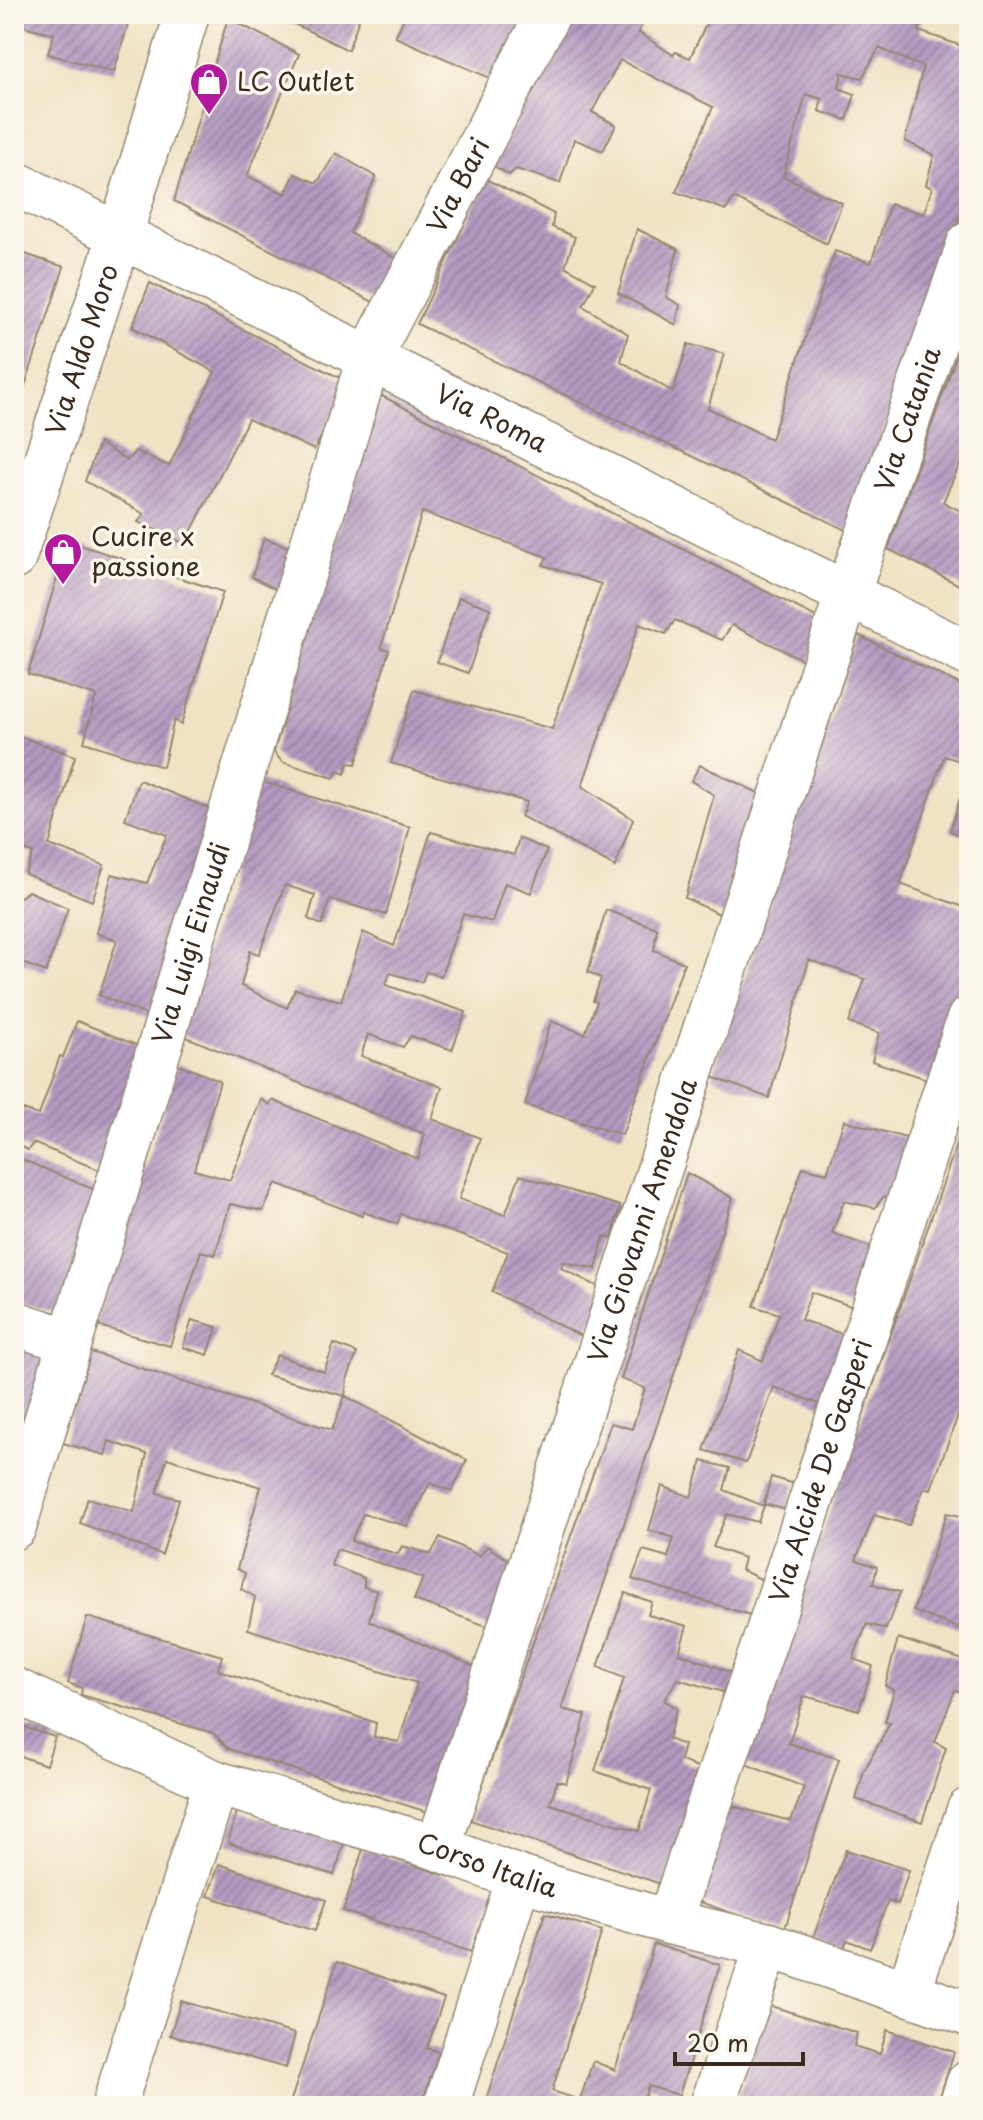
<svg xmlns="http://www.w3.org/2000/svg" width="983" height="2120" viewBox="0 0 983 2120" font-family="'Playpen Sans',sans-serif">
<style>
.building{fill:url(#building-hatch)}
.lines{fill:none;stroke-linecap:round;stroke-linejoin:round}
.minor-casing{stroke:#958671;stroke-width:47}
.minor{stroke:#fff;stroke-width:44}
.labels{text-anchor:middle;stroke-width:7;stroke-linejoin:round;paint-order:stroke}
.poi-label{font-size:26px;fill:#3b2a1e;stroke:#fbf7ec;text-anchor:start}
.street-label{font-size:26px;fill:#3b2a1e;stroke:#fbf7ec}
</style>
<defs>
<pattern id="building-hatch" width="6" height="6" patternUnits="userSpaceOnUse" patternTransform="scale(2)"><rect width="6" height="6" fill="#b49ac1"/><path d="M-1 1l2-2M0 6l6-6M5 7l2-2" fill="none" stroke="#947e9c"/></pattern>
</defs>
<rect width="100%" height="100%" fill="#fbf7ec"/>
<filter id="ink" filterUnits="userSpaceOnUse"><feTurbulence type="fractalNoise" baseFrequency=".0125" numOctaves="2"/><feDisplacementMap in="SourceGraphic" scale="16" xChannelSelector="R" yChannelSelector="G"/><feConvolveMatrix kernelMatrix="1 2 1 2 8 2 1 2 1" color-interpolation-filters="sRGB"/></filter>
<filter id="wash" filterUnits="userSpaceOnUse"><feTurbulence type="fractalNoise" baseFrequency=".006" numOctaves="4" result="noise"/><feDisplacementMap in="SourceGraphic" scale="32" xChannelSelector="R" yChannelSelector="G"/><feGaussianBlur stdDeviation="1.8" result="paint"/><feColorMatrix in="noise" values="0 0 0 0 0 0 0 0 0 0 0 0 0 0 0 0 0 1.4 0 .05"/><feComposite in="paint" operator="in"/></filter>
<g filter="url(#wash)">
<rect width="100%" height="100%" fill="#efe3c4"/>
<g id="blocks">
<!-- building -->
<path class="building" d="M22,14H131L114,72L48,54L54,34L19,25Z
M274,14H350L359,19L348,50Z
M406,14H537L504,84L395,37Z
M571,14H648L638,32L673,55L676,52L690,58L711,14H923L919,31L962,46L969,31V190L848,531L417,324L486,179L554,214L552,227L575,237L565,266L595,283L583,306L628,334L621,361L673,392L688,344L724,354L708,408L771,439L835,251L871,263L890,204L924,214L932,188L926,185L934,155L905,141L923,67L879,48L862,78L842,73L839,88L855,94L847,120L819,111L822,99L806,94L783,176L842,203L827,244L734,198L726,210L676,192L713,107L620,60L592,112L616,125L603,151L574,139L560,183L516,169L509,175L494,166Z
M228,18L299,54L247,176L285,194L295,174L317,183L336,153L376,177L350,233L408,265L385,308L174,201Z
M637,229L678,249L666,297L680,305L676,325L618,293Z
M19,252L64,267L15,416L14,266Z
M150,283L350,383L314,450L248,419L185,544L138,522L144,514L85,481L99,443L127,461L135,451L169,466L215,372L132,327Z
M969,320V443L943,502L969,515V590L888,549Z
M378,394L820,619L809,663L732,625L722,640L675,620L666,634L639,624L582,786L633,819L615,867L521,816L527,802L391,763L414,690L552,729L601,584L543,565L547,557L422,512L381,648L389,650L356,764L348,763L345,774L337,771L334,778L282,762L274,752Z
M264,538L297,550L283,593L252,577Z
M68,541L223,592L181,725L174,720L163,767L84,742L96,696L28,674Z
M459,597L490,608L468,673L437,662Z
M858,635L969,689V764L944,756L900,884L969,909V973L933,1081L872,1061L879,1033L849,1023L865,979L809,960L769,1098L712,1077Z
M14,734L75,756L49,845L104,865L92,901L25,874L33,853L14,847Z
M700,765L769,798L730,919L685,898L714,795L691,781Z
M968,772H969V838L950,831Z
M139,780L218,812L153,1018L99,995L117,940L96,933L112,874L147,883L167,835L125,819Z
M260,781L410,827L386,915L330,899L322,925L308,919L315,895L285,885L259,954L250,951L241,986L287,1008L295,989L341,1001L363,932L394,946L431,832L514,855L519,838L547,850L531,893L505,883L492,922L463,914L441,976L426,972L422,982L390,973L386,985L466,1012L452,1050L411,1036L403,1047L368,1034L361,1056L442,1087L432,1119L480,1138L459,1199L505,1215L520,1175L620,1206L612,1239L604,1236L596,1269L563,1262L561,1268L605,1290L585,1338L492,1292L508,1252L401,1214L397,1224L364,1212L362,1216L276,1183L263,1211L230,1204L215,1255L201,1251L170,1346L95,1325L178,1064L220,1081L194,1170L230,1180L261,1099L270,1105L272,1100L418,1159L425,1134L181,1035Z
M28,891L68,908L46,972L14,960V894L21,897Z
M606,910L657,928L654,950L684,963L622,1135L525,1105L551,1021L585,1034L597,1002L593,1001L601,978L588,972Z
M77,1021L151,1051L114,1176L33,1143L28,1150L14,1144V1107L39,1115L60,1056L63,1057Z
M969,1108V1291L966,1300L969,1301V1385L931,1489L924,1488L909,1525L874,1515L856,1560L877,1567L873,1584L900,1592L886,1629L867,1624L853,1659L873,1666L859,1710L804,1696L789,1743L839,1759L784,1931L691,1899L724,1804L791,1821L804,1787L743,1763Z
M844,1120L916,1141L898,1196L883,1197L875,1208L844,1201L832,1233L881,1251L859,1309L811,1292L801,1320L851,1337L827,1407L774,1387L746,1463L704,1450L739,1350L763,1361L779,1314L754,1306L803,1167L827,1173Z
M14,1156L107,1195L70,1317L14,1301Z
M687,1173L733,1198L562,1709L586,1715L566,1783L557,1781L550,1804L639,1831L651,1790L595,1771L624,1678L598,1667L625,1593L652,1602L648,1615L687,1626L679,1653L738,1675L730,1694L678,1679L664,1700L677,1708L668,1739L684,1745L680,1760L706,1772L664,1885L470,1820L611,1423L632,1429L645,1388L621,1379Z
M192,1320L217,1327L208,1355L183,1347Z
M14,1338L58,1351L14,1499Z
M334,1344L357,1353L347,1380L345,1396L467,1460L452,1491L430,1483L407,1526L363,1514L351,1541L398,1554L402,1546L431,1554L440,1537L480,1556L487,1546L518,1566L495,1629L414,1600L423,1578L337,1549L331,1565L364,1578V1587L377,1591L369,1621L487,1672L440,1816L229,1749L213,1733L81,1695L82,1688L68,1683L87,1617L222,1656L218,1670L376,1723L374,1737L399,1742L417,1683L248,1629L255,1597L241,1589L245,1573L237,1569L261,1487L167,1458L157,1493L179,1499L162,1555L80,1523L88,1498L134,1512L147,1454L109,1441L105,1455L63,1443L91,1352L332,1430L345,1396L267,1375L277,1355L324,1372Z
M702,1461L730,1468L724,1490L764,1506L758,1522L727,1514L713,1547L744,1558L741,1570L763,1580L750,1615L632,1579L643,1550L668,1557L674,1538L649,1530L662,1486L691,1497Z
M771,1477L795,1484L787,1510L764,1504Z
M947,1513L969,1518V1632L913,1611Z
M898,1638L969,1662V1674L963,1693L955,1690L935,1742L946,1748L922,1822L856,1799L864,1771L890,1723L885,1722L894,1690L885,1686Z
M14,1724L55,1737L46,1765L14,1754Z
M237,1811L344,1844L334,1875L228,1843Z
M363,1849L495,1891L475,1953L343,1911Z
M846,1850L909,1870L898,1904L888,1901L870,1949L847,1940L843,1950L813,1938Z
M219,1864L326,1900L315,1931L208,1896Z
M545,1913L602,1931L552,2091L580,2100L593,2061L615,2070L654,1944L720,1965L679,2095L648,2086L642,2106H484Z
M337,1962L444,1998L427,2048L439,2052L421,2106H289Z
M181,2001L295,2034L286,2068L170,2035Z
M768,2005L857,2033L854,2046L880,2054L887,2030L954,2052L937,2106H894L884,2103L883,2106H766L738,2097Z"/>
</g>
</g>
<g filter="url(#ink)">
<use href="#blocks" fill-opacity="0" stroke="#958671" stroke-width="2"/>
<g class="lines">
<!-- minor casing -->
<g class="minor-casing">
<g id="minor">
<path id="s1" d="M14,183L969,654"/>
<path id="s2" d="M14,557L120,236L187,14"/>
<path d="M14,1323L69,1341"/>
<path id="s3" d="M14,1527L369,358L548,14"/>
<path id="s4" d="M14,1690L216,1783L438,1848L519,1878L669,1922L768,1945L969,2014"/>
<path id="s5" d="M438,1848L847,595L969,244"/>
<path id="s6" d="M669,1922L767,1635L969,1019"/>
<path d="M908,1993L969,1810"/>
<path d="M114,2106L216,1783"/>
<path d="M446,2106L519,1878"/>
<path d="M712,2106L768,1945"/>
<path d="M961,2106L969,2082"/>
</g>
</g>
<!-- minor -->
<use href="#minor" class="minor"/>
</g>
</g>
<!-- icons -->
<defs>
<g id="shop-pin" transform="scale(2)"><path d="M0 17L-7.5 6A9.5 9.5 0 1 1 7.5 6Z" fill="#b5179e" stroke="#fbf7ec"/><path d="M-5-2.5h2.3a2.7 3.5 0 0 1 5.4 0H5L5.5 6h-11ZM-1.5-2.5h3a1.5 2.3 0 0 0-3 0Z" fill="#fff"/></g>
</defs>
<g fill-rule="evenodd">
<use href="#shop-pin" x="209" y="82"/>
<use href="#shop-pin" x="63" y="552"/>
</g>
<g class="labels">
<!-- poi labels -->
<g class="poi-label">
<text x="237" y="91">LC Outlet</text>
<text x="91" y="546">Cucire x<tspan x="91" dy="30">passione</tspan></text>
</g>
<!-- street labels -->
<g class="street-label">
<text dy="9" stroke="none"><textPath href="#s3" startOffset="1416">Via Bari</textPath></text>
<text dy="9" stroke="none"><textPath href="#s2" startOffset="218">Via Aldo Moro</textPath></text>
<text dy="9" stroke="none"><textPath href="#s1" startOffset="532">Via Roma</textPath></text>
<text dy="9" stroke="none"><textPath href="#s5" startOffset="1504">Via Catania</textPath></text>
<text dy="9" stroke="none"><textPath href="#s3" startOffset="610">Via Luigi Einaudi</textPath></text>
<text dy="9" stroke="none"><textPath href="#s5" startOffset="660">Via Giovanni Amendola</textPath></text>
<text dy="9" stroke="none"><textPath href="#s6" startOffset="476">Via Alcide De Gasperi</textPath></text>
<text dy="9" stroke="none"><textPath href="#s4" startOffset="506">Corso Italia</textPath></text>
</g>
</g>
<!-- margin -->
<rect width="983" height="2120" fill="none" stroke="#fbf7ec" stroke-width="48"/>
<!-- scale -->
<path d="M675 2052v12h128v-12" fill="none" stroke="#3b2a1e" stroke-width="4"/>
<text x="687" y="2052" font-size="24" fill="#3b2a1e" stroke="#fbf7ec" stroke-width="6" paint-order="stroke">20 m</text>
</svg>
